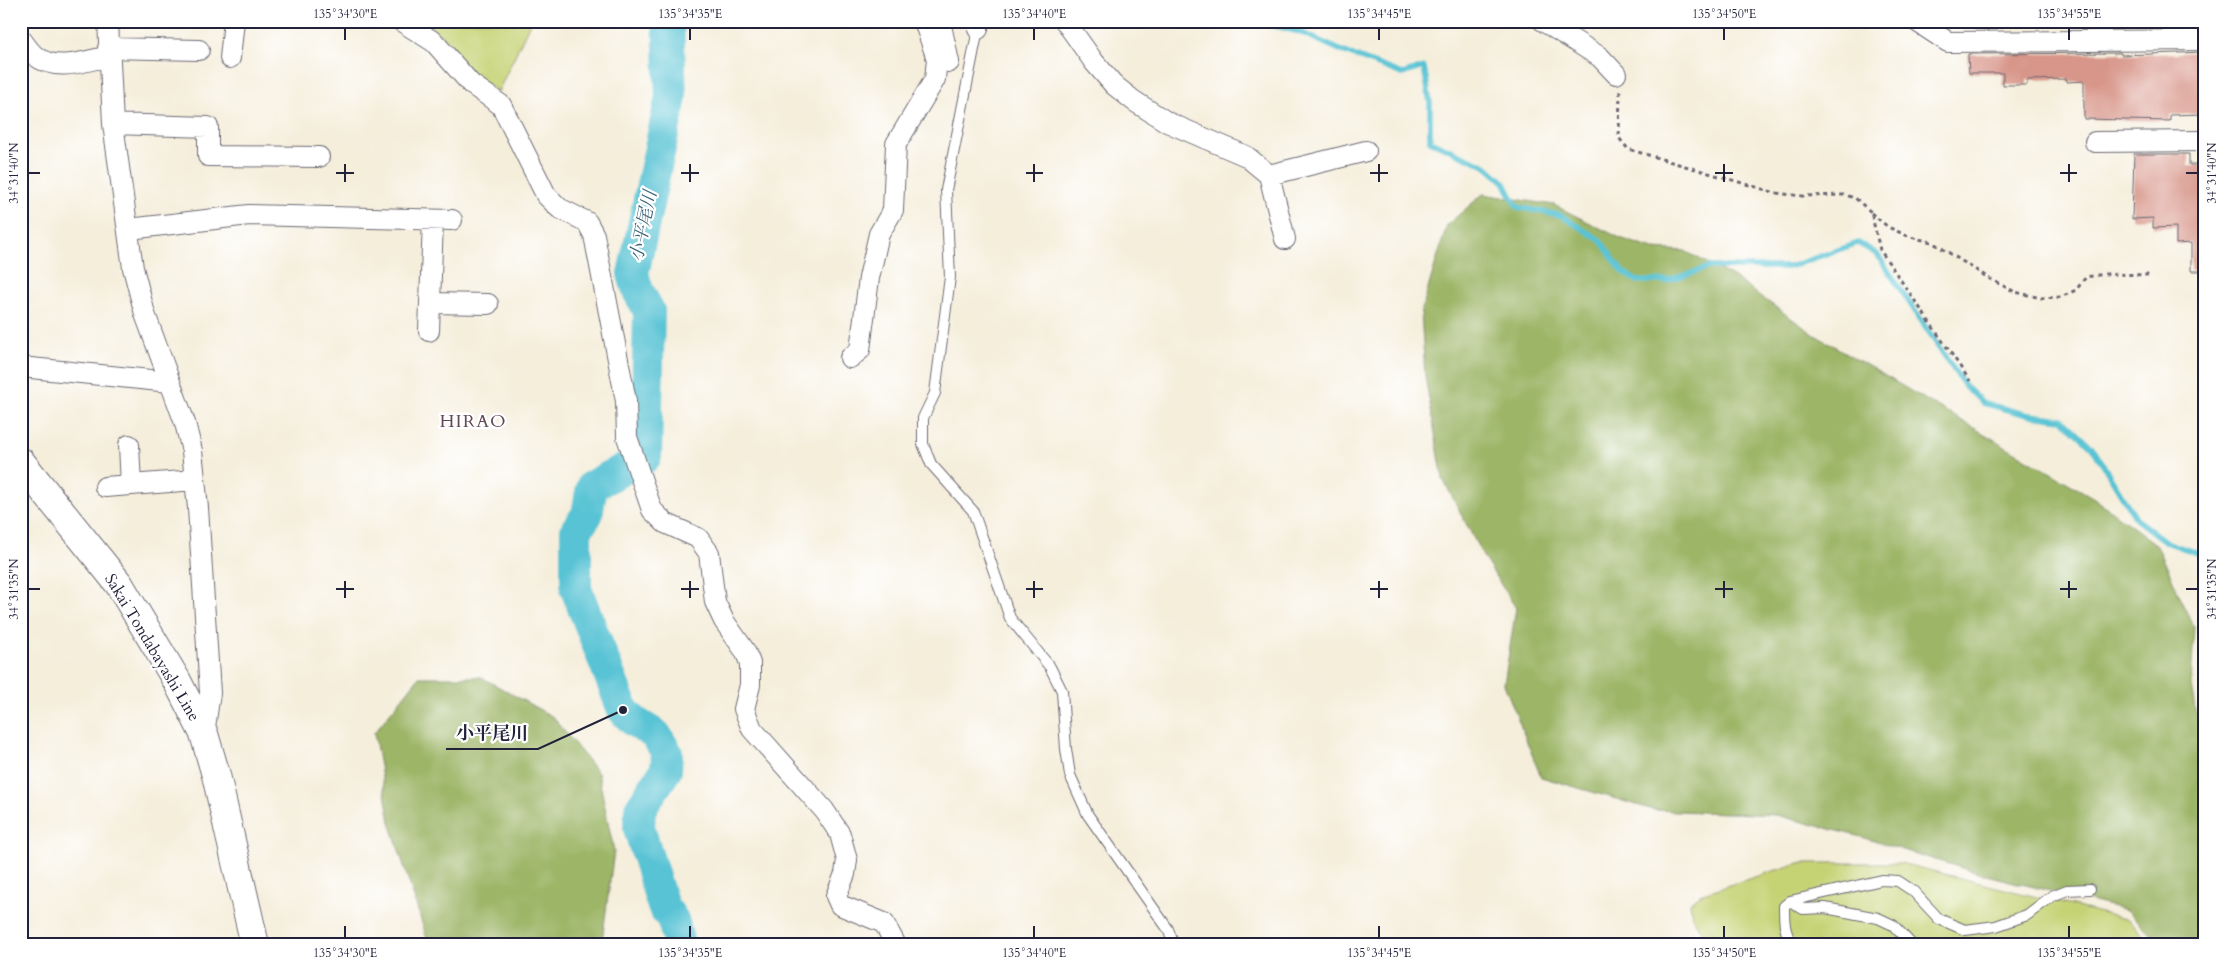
<svg xmlns="http://www.w3.org/2000/svg" width="2226" height="966" viewBox="0 0 2226 966" font-family="Cardo,'Noto Serif JP',serif">
<style>
.green{fill:#c6d374;stroke:#747a58}
.forest{fill:#9cb566;stroke:#5f6c50}
.lines{fill:none;stroke-linecap:round;stroke-linejoin:round}
.stream{stroke:#58c3d4;stroke-width:5.5}
.river{stroke:#58c3d4;stroke-width:32}
.building{fill:#d8968a}
.service-casing{stroke:#6c6973;stroke-width:12}
.minor-casing{stroke:#6c6973;stroke-width:22}
.primary-casing{stroke:#6c6973;stroke-width:30}
.path{stroke:#6c6973;stroke-width:3;stroke-dasharray:4 4;stroke-linecap:butt}
.service{stroke:#fff;stroke-width:10}
.minor{stroke:#fff;stroke-width:20}
.primary{stroke:#fff;stroke-width:28}
.ticks{fill:none;stroke:#22223b;stroke-width:2}
.labels{text-anchor:middle;stroke-width:4.5;stroke-linejoin:round;paint-order:stroke}
.street-label{font-size:16px;fill:#22223b;stroke:#fff}
.water-label{font-size:18px;font-style:italic;fill:#386278;stroke:#fff}
.neighbourhood-label{font-size:18px;letter-spacing:1px;fill:#624b57;stroke:#fff}
.leader{fill:none;stroke:#22223b;stroke-width:2}
.callout-dot{fill:#22223b;stroke:#fff;stroke-width:2}
.callout-label{font-size:18px;text-anchor:middle;font-weight:bold;fill:#22223b;stroke:#fff;stroke-width:4.5;stroke-linejoin:round;paint-order:stroke}
.neatline{fill:none;stroke:#22223b;stroke-width:2}
.ticks-label{font-size:12px;text-anchor:middle;fill:#22223b}
</style>
<rect width="100%" height="100%" fill="#fff"/>
<filter id="ink" filterUnits="userSpaceOnUse"><feTurbulence type="fractalNoise" baseFrequency=".02" numOctaves="2"/><feDisplacementMap in="SourceGraphic" scale="10" xChannelSelector="R" yChannelSelector="G"/><feConvolveMatrix kernelMatrix="1 2 1 2 8 2 1 2 1" color-interpolation-filters="sRGB"/></filter>
<filter id="wash" filterUnits="userSpaceOnUse"><feTurbulence type="fractalNoise" baseFrequency=".0096" numOctaves="4" result="noise"/><feDisplacementMap in="SourceGraphic" scale="20" xChannelSelector="R" yChannelSelector="G"/><feGaussianBlur stdDeviation="1.12" result="paint"/><feColorMatrix in="noise" values="0 0 0 0 0 0 0 0 0 0 0 0 0 0 0 0 0 1.4 0 .05"/><feComposite in="paint" operator="in"/></filter>
<g filter="url(#wash)">
<rect width="100%" height="100%" fill="#f5eedb"/>
<!-- green -->
<path class="green" d="M419,21H531L498,92L472,74L443,36Z
M1799,863H1900L2129,920L2151,945H1711L1692,917L1690,902L1704,893Z"/>
<!-- forest -->
<path class="forest" d="M1483,194L1554,205L1620,238L1653,249L1685,251L1733,277L1815,335L2094,498L2157,545L2194,627L2191,686L2205,761V945H2161L2126,910L1978,873L1861,837L1776,815L1654,810L1541,777L1504,684L1516,608L1485,560L1443,479L1425,376L1421,312L1447,225Z
M419,677H481L553,717L598,773L614,851L602,941L599,945H429L390,822L374,733Z"/>
<g class="lines">
<!-- stream -->
<path class="stream" d="M1254,21L1300,32L1342,51L1402,74L1424,67L1430,103V141L1486,166L1504,182L1517,207L1560,215L1600,240L1622,271L1637,281H1666L1710,267H1789L1858,243L1877,254L1964,385L1983,403L2024,414L2062,419L2092,447L2137,520L2166,542L2205,556"/>
<!-- river -->
<path class="river" d="M643,459L646,456L649,311L638,291L633,274L671,97L668,21
M631,465L592,486L587,515L576,530V589L623,710L635,722L656,735L667,753L666,770L640,809L639,828L663,906L673,920L679,945"/>
</g>
<g id="blocks">
<!-- building -->
<path class="building" d="M2205,52V114L2170,115V121L2084,119V81L2067,82V79L2027,80V85H2003V73H1969L1968,54L2121,53V55Z
M2134,154H2189V165H2205V271H2191V243L2176,244V227L2153,228V218L2132,219Z"/>
</g>
</g>
<g filter="url(#ink)">
<use href="#blocks" fill-opacity="0" stroke="#6c6973" stroke-width="1"/>
<g class="lines">
<!-- service casing -->
<g class="service-casing">
<path id="service" d="M978,29L946,190L950,277L935,393L923,418V444L931,464L973,511L1010,618L1050,667L1062,691L1066,749L1070,775L1088,815L1168,929L1174,945
M1790,901L1803,909L1825,908L1878,918L1893,925L1912,945
M1793,945C1784,933 1784,921 1784,906L1790,901L1882,880L1898,881L1913,891L1939,919L1965,930L1996,926L2027,915L2052,896L2067,890L2090,889"/>
</g>
<!-- minor casing -->
<g class="minor-casing">
<path id="minor" d="M108,21L113,124L133,268L145,314L185,423L192,451L198,508L210,693L204,734
M401,21L434,42L471,84L501,105L546,195L559,208L587,222L594,235L626,401L627,437L652,510L665,523L698,538L709,553L715,602L724,621L745,651L750,663V685L744,709L752,729L824,810L840,834L847,860L845,874L836,896L840,905L884,923L896,945
M940,21L949,62
M1065,21L1094,62L1114,85L1134,101L1167,122L1246,156L1269,175L1285,239
M1543,21L1600,57L1616,74
M1916,21L1948,42L2205,40
M978,29L979,21
M21,39C25,44 29,51 34,55C56,73 84,61 109,56
M108,48L199,50
M230,58L234,21
M113,124L208,127V156L319,157
M2095,142L2205,141
M1269,175L1366,151
M129,229L249,215L452,220
M430,303L488,304
M429,331L433,220
M850,358L860,350L869,278L879,234L893,210L896,144L935,79L937,59L924,21
M21,367L170,382
M129,445L131,485
M105,487L195,480"/>
</g>
<!-- primary casing -->
<g class="primary-casing">
<path id="primary" d="M21,462L119,584L177,681L204,734L216,775L255,945"/>
</g>
<!-- path -->
<path class="path" d="M1620,91L1619,138L1628,149L1776,193L1802,196L1845,195L1855,198L1871,212L1880,250L1970,381
M1871,213L1888,227L1910,237L1932,242L1990,279L2015,292L2041,298L2061,297L2076,290L2086,277L2105,274L2149,275"/>
<!-- service -->
<use href="#service" class="service"/>
<!-- minor -->
<use href="#minor" class="minor"/>
<!-- primary -->
<use href="#primary" class="primary"/>
</g>
</g>
<!-- ticks -->
<path class="ticks" d="M345,28V40M690,28V40M1034,28V40M1379,28V40M1724,28V40M2069,28V40M345,164V182M690,164V182M1034,164V182M1379,164V182M1724,164V182M2069,164V182M28,173H40M336,173H354M681,173H699M1026,173H1043M1370,173H1388M1715,173H1733M2060,173H2077M2186,173H2198M345,581V598M690,581V598M1034,581V598M1379,581V598M1724,581V598M2069,581V598M28,589H40M336,589H354M681,589H699M1026,589H1043M1370,589H1388M1715,589H1733M2060,589H2077M2186,589H2198M345,926V938M690,926V938M1034,926V938M1379,926V938M1724,926V938M2069,926V938"/>
<g class="labels">
<!-- street labels -->
<g class="street-label">
<text transform="translate(153 647) rotate(59)" y="6">Sakai Tondabayashi Line</text>
</g>
<!-- water labels -->
<g class="water-label">
<text transform="translate(643 226) rotate(-78)" y="6">小平尾川</text>
</g>
<!-- neighbourhood labels -->
<g class="neighbourhood-label">
<text x="473" y="427">HIRAO</text>
</g>
</g>
<!-- callouts -->
<path class="leader" d="M623 710L538 749H446"/>
<circle class="callout-dot" cx="623" cy="710" r="5"/>
<g class="callout-label">
<text x="492" y="739">小平尾川</text>
</g>
<!-- margin -->
<rect width="2226" height="966" fill="none" stroke="#fff" stroke-width="55"/>
<rect x="28" y="28" width="2170" height="910" class="neatline"/>
<g class="ticks-label">
<text x="345" y="18">135°34'30"E</text>
<text x="690" y="18">135°34'35"E</text>
<text x="1034" y="18">135°34'40"E</text>
<text x="1379" y="18">135°34'45"E</text>
<text x="1724" y="18">135°34'50"E</text>
<text x="2069" y="18">135°34'55"E</text>
<text transform="translate(14 173) rotate(-90)" y="4">34°31'40"N</text>
<text transform="translate(2212 173) rotate(-90)" y="4">34°31'40"N</text>
<text transform="translate(14 589) rotate(-90)" y="4">34°31'35"N</text>
<text transform="translate(2212 589) rotate(-90)" y="4">34°31'35"N</text>
<text x="345" y="957">135°34'30"E</text>
<text x="690" y="957">135°34'35"E</text>
<text x="1034" y="957">135°34'40"E</text>
<text x="1379" y="957">135°34'45"E</text>
<text x="1724" y="957">135°34'50"E</text>
<text x="2069" y="957">135°34'55"E</text>
</g>
</svg>
